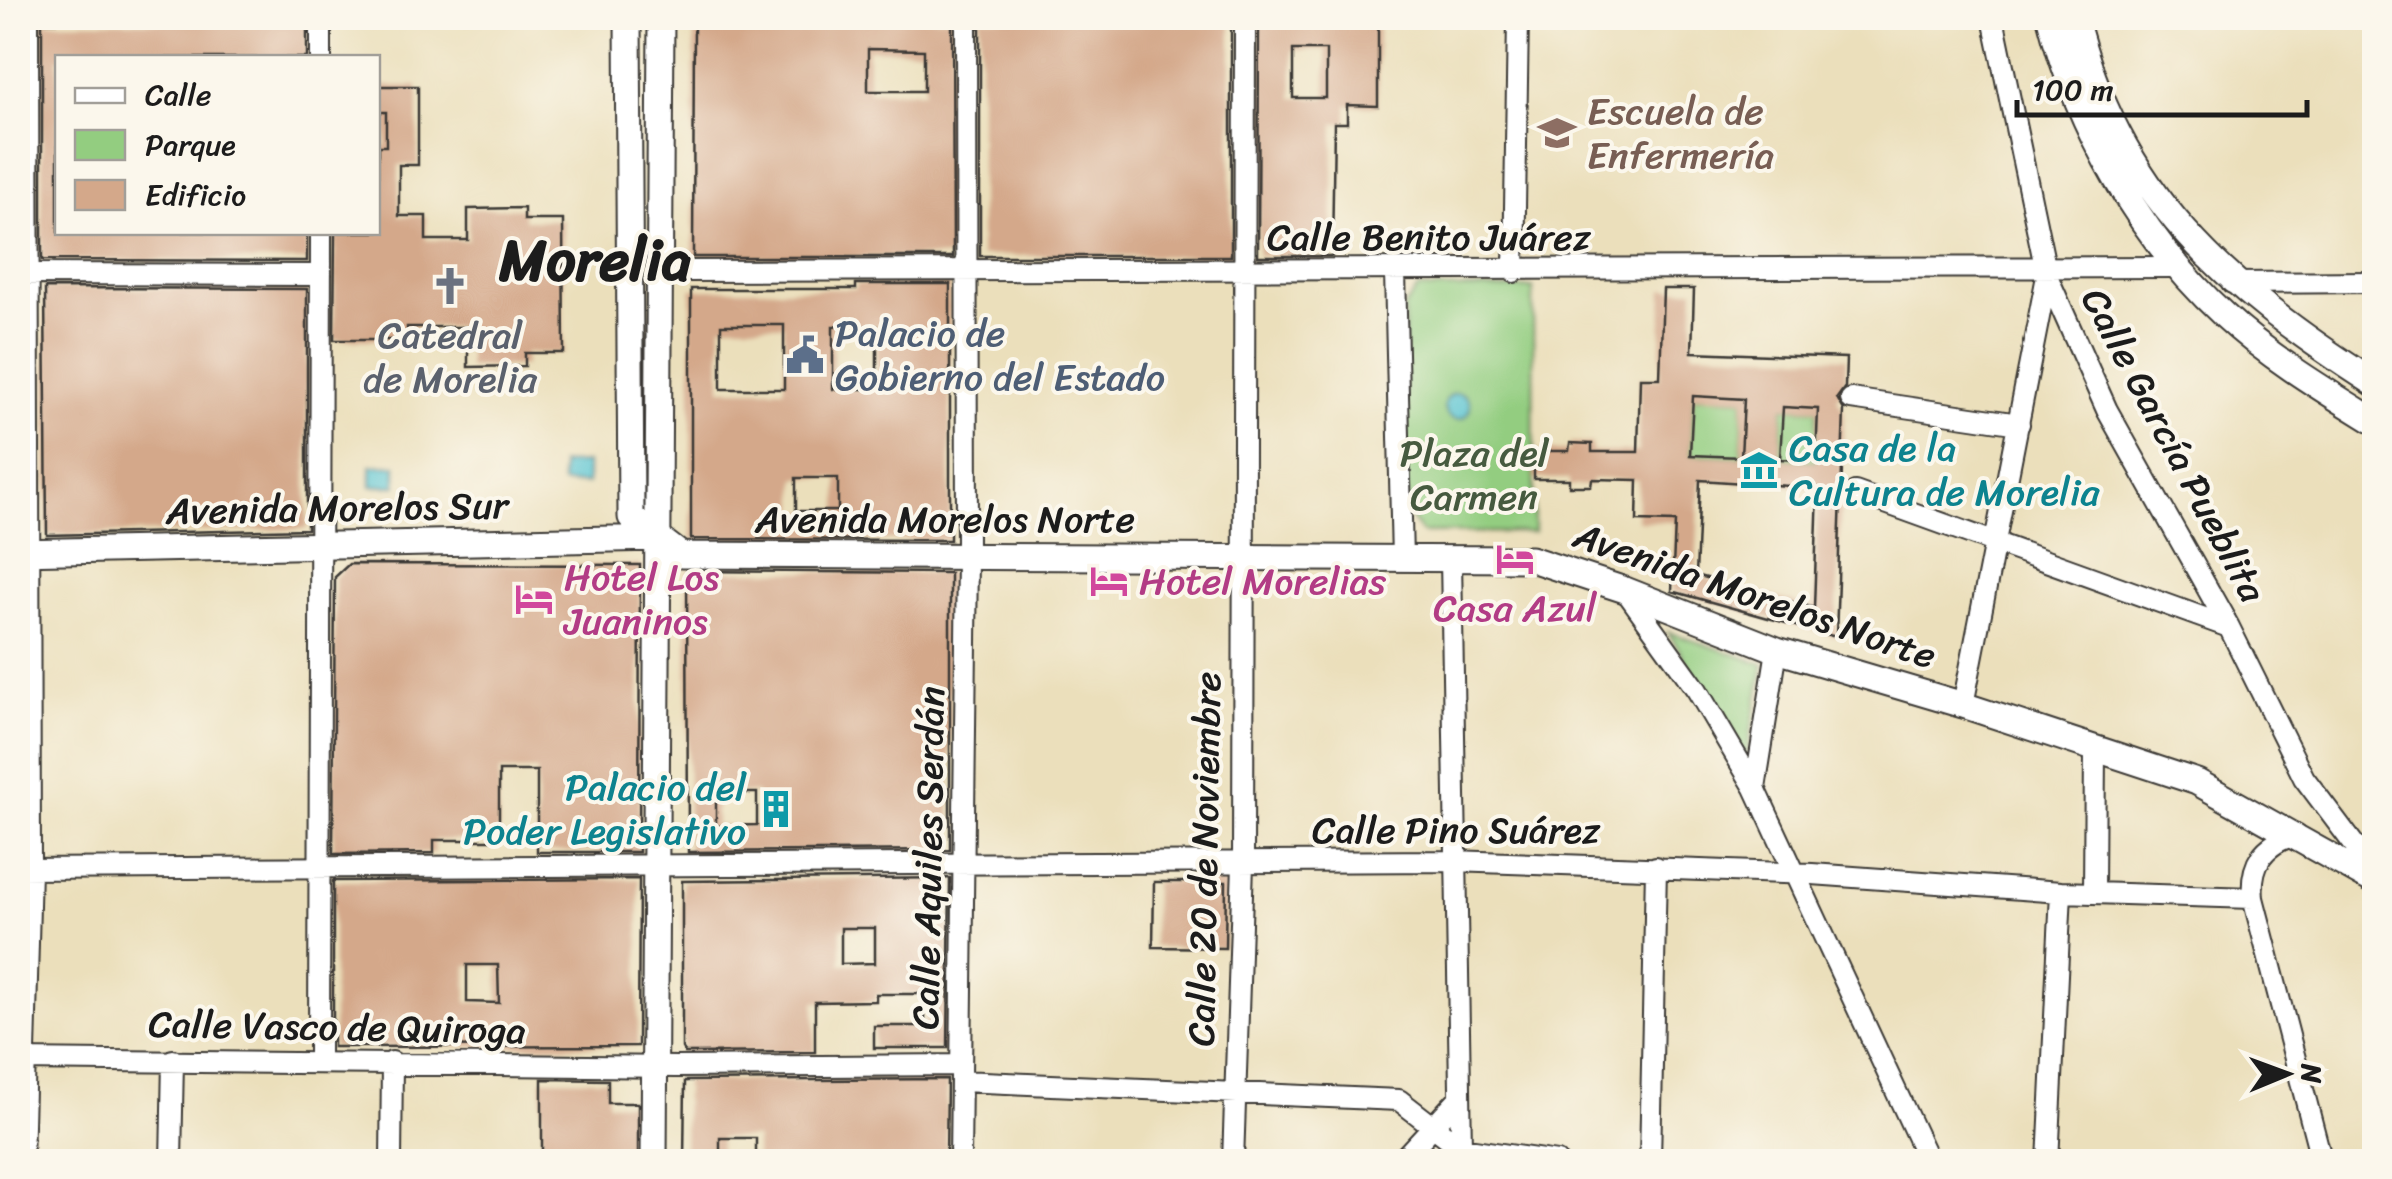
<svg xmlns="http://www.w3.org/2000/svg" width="2392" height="1179" viewBox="0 0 2392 1179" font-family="Sriracha,sans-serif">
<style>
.green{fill:#93cd80;stroke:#58744e;stroke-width:2.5}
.water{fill:#58c4d1;stroke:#3a7076;stroke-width:2.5}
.building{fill:#d4a88a;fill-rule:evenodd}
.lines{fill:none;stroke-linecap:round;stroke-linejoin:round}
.minor-casing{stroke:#3b3934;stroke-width:24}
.major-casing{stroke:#3b3934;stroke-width:29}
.minor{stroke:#fff;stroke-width:20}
.major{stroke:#fff;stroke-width:25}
.labels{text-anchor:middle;stroke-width:8;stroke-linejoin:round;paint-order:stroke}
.education-label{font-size:38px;fill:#785e54;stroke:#fbf7ec;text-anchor:start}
.street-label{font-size:38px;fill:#1c1c1c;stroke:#fbf7ec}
.service-label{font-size:38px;fill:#4e5e75;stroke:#fbf7ec;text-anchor:start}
.worship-label{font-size:38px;fill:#5b616d;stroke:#fbf7ec}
.culture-label{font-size:38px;fill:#0d838f;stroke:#fbf7ec;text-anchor:start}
.park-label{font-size:38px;fill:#465a3f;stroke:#fbf7ec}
.hotel-label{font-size:38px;fill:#b23c85;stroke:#fbf7ec;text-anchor:start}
.town-label{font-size:58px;font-weight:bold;fill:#1c1c1c;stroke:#fbf7ec}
</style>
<rect width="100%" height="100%" fill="#fbf7ec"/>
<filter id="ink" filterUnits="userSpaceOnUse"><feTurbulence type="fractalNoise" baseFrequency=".01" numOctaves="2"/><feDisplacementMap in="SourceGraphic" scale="20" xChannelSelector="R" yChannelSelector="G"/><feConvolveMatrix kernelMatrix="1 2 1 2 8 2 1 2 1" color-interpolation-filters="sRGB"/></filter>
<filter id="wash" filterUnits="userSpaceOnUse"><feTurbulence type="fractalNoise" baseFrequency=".0048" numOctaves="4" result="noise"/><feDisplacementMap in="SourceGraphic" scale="40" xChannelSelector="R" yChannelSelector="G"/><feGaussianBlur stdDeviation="2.25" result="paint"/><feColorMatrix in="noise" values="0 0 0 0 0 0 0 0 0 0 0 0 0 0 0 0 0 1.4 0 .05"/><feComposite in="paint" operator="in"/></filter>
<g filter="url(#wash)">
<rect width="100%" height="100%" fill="#ebdfbb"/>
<!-- green -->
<path class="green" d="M1533,288L1534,532L1422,533L1407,514L1404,307L1418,289Z
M1693,396L1744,399L1741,457L1690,455Z
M1783,407L1818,409L1816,461L1780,459Z
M1668,632L1764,664L1746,758Z"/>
<!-- water -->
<path class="water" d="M1444 406a13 13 0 1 1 26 0a13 13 0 1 1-26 0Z
M587,463V484H562L561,464Z
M396,465V486H371V466Z"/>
<g id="blocks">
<!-- building -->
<path class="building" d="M694,18H952L953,257H693ZM868,49L924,50V91H868Z
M980,18L1231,20V256H980Z
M1264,18H1378V106L1347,105V123H1334L1332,256H1258L1259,20ZM1293,50H1326V98H1293Z
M42,22H307V58H58V232H307V261L42,260Z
M378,86H418V165H399V216H426V240H468V209L524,208V220H563L564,353H525V366L468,367V327H407V340H334L335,232H378V146H386V112H378Z
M856,284H950V540L691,539V289H856ZM721,325H784V389H721ZM833,326H877V389H833ZM796,478H838V511H796Z
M45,288L307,289V529L47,535Z
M1663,289H1694L1692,352L1846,358L1845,387L1837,398L1844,410L1836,637L1672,591L1675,522L1637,521L1638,480L1592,479L1591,486H1569V479H1534V451H1569L1570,443L1592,444V452H1638L1640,378H1660ZM1693,396L1744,399L1741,457L1690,455ZM1783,407L1818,409L1816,461L1780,459ZM1700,480L1818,488L1814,608L1696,575Z
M349,564L640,565L639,852H537V771H499V840H434V853L333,854L335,577Z
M687,571L950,573V850L688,852ZM716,793H757V825L716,826Z
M950,878L948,1048H874V1026H925V994H876V1001L815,1002V1052L685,1053L682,1048V881ZM841,928H875V963L841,964Z
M639,879L638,1046L333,1047V881ZM467,965H498L499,1003L467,1002Z
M1154,882H1226L1225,948L1153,947Z
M542,1079L608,1080V1103H638V1162H542Z
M947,1079L946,1162H756V1138H720V1162H684L685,1081Z"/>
</g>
</g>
<g filter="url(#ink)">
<use href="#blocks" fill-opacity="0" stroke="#3b3934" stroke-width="2.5"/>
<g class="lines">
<!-- minor casing -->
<g class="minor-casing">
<path id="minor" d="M1993,18L2047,276L2107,410L2229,627L2304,778L2374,871
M321,58V18
M682,271L2175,267
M1395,272L1402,559
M1514,272L1518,18
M18,274L321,275
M2232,283L2374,282
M1851,399L2019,424
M1855,492L2229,627
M1451,558L1461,1148
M1625,590L1697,690L1755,788L1929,1162
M1963,705L2047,276
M1755,788L1777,650
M2296,834C2263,845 2250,863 2253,898L2322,1162
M18,869L1453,861L1812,874L2061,892L2253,898
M2094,893L2095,747
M18,1060L676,1067L960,1065
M319,1061L321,232
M961,1081L1399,1100L1461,1148L1557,1162
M22,1162L30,869L28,18
M171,1162L173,1060
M391,1162L392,1062
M960,1162L967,556L966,18
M1233,1162L1243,864L1245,18
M1400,1162L1460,1097
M1650,1162L1656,867
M2048,1162L2061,892"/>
</g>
<!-- major casing -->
<g class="major-casing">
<path id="major" d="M628,18L631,517L681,555L1531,559L1625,590L1777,650L1963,705L2197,782L2374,881
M2050,18C2078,128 2141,239 2225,316C2269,357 2324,390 2374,421
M2075,18C2118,195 2227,289 2374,383
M18,552L658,538
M654,1162L661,18"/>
</g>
<!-- minor -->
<use href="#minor" class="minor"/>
<!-- major -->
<use href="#major" class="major"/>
</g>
</g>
<!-- icons -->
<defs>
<g id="school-bare" transform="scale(3)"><path d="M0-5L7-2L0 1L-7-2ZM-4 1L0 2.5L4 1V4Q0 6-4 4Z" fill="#8d6e63" stroke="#fbf7ec" stroke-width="2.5" paint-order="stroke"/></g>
<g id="church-bare" transform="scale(3)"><path d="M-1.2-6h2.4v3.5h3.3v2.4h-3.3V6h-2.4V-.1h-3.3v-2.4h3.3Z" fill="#6b7280" stroke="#fbf7ec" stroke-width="2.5" paint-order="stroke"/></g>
<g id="civic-bare" transform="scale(3)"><path d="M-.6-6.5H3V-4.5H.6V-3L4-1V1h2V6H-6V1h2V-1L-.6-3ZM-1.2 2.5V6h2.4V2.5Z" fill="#5c6f8a" stroke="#fbf7ec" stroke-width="2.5" paint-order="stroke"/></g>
<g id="museum-bare" transform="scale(3)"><path d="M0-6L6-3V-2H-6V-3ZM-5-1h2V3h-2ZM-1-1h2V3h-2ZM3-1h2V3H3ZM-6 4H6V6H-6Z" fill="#0f9aa8" stroke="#fbf7ec" stroke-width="2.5" paint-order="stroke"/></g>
<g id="hotel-bare" transform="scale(3)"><path d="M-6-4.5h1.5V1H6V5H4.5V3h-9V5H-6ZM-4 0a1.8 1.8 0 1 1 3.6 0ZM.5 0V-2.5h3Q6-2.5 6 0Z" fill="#d1479c" stroke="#fbf7ec" stroke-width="2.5" paint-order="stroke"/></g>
<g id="building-bare" transform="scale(3)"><path d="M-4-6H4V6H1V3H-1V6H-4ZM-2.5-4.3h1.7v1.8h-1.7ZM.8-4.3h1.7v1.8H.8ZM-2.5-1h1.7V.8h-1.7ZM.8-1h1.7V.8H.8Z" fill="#0f9aa8" stroke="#fbf7ec" stroke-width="2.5" paint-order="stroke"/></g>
</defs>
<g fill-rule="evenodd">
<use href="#school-bare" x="1557" y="133"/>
<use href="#church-bare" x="450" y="286"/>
<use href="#civic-bare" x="805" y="355"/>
<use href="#museum-bare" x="1759" y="470"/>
<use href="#hotel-bare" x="1515" y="559"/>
<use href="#hotel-bare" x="1109" y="581"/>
<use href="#hotel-bare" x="534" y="599"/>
<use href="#building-bare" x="776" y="809"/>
</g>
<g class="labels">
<!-- education labels -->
<g class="education-label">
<text x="1587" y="124">Escuela de<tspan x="1587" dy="44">Enfermería</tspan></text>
</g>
<!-- street labels -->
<g class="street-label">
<text x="1429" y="250">Calle Benito Juárez</text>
<text transform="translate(2174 445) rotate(62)" y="13">Calle García Pueblita</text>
<text transform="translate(337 508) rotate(-1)" y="13">Avenida Morelos Sur</text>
<text x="945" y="532">Avenida Morelos Norte</text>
<text transform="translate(1755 595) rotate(19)" y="13">Avenida Morelos Norte</text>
<text x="1456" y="843">Calle Pino Suárez</text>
<text transform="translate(928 858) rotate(-89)" y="13">Calle Aquiles Serdán</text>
<text transform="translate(1204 859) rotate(-89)" y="13">Calle 20 de Noviembre</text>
<text transform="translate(337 1027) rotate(1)" y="13">Calle Vasco de Quiroga</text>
</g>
<!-- service labels -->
<g class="service-label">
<text x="835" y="346">Palacio de<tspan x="835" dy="44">Gobierno del Estado</tspan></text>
</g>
<!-- worship labels -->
<g class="worship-label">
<text x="450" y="348">Catedral<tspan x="450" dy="44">de Morelia</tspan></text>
</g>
<!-- culture labels -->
<g class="culture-label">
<text x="1789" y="461">Casa de la<tspan x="1789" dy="44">Cultura de Morelia</tspan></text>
<text x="746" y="800" text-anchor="end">Palacio del<tspan x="746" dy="44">Poder Legislativo</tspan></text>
</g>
<!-- park labels -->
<g class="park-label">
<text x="1474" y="466">Plaza del<tspan x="1474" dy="44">Carmen</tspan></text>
</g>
<!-- hotel labels -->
<g class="hotel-label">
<text x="564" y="590">Hotel Los<tspan x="564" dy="44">Juaninos</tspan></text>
<text x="1139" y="594">Hotel Morelias</text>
<text x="1515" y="621" text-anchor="middle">Casa Azul</text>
</g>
<!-- town labels -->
<g class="town-label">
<text x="595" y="280">Morelia</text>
</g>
</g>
<!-- margin -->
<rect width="2392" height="1179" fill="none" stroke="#fbf7ec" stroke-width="60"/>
<!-- legend -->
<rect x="55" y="55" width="325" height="180" fill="#fbf7ec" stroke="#a29f99" stroke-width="2.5"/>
<rect x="75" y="88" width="50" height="15" fill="#ffffff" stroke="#a29f99" stroke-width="2.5"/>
<text x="145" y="105" font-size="30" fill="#1c1c1c">Calle</text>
<rect x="75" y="130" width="50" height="30" fill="#93cd80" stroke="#a29f99" stroke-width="2.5"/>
<text x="145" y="155" font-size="30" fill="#1c1c1c">Parque</text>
<rect x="75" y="180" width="50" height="30" fill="#d4a88a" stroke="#a29f99" stroke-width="2.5"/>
<text x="145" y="205" font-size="30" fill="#1c1c1c">Edificio</text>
<!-- north arrow -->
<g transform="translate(2287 1074) rotate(89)" stroke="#fbf7ec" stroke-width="8" paint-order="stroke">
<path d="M0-8L18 38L0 25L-18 38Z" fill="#1c1c1c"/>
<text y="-15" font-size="28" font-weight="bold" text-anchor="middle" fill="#1c1c1c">N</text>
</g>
<!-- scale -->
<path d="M2017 100v15h290v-15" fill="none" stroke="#1c1c1c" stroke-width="5"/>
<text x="2032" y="100" font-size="30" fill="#1c1c1c" stroke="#fbf7ec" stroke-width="8" paint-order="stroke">100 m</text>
</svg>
